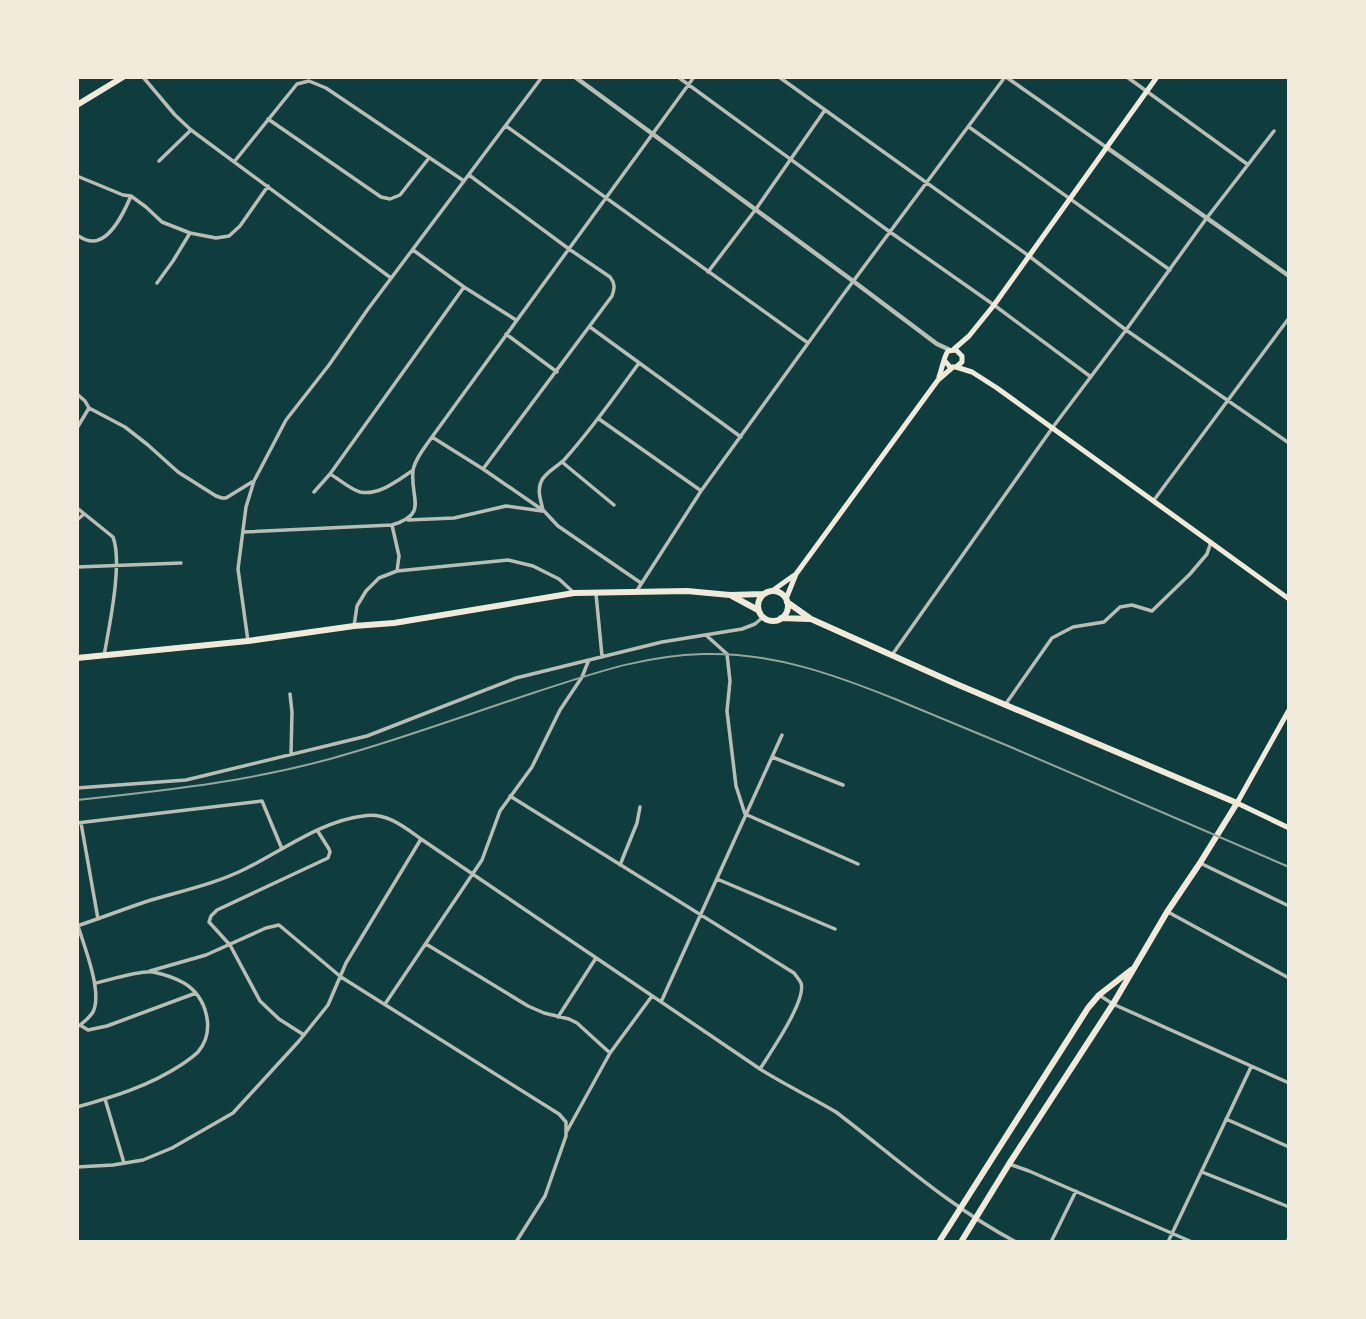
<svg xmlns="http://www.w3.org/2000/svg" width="1366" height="1319" viewBox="0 0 1366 1319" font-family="Poppins,sans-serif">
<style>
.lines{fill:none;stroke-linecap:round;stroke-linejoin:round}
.minor{stroke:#b8beb3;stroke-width:3.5}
.tertiary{stroke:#b8beb3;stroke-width:4.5}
.secondary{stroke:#f1e9da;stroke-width:5}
.primary{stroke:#f1e9da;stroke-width:6}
.trunk{stroke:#f1e9da;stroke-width:6}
.rail{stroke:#97a49c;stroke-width:2}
</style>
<rect width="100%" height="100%" fill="#0f3d3e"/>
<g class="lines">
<!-- minor -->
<path class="minor" d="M143,77L175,115L191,130L391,278
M678,77L890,232L994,305L1091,377
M779,77L1029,256L1126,330L1289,443
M1006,77L1106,147
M1127,77L1247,164
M268,119L381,197L390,199L400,195L429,158
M506,126L808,343
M969,127L1170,270
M159,161L191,130
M234,162L297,84L309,81L326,88L464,181
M469,175L569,249L610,277C615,283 615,288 612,296L483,469
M77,176L123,195L131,196L146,207L162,222L190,233L216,238L229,236L240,226L268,186
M77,235C82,238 86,241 92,241C111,242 125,210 131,196
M413,250L464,287L516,320
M708,272L756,209L825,110
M157,283L173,261L190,233
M590,327L741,437
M506,334L557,372
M77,394L85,401L89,408L125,427L148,445L178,472L216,496L222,498H226L252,482
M599,419L700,490
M77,428L89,408
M432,437L483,469L544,511L558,526L641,583
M562,462L614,505
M330,474C339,479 350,489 360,492C379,496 398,480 412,471
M314,492L330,474L464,287
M1154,500L1289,318
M77,508L113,537C123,563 109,627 104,656
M543,510C541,501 537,491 541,482C544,473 557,467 564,460C592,429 615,396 639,363
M77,520L84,514
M408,520L454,518L506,506L542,511
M392,525L399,556L397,571
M243,532L392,525C429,514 410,499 413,471C414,460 426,446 432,437L694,77
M77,567L181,563
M636,592L701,491L843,295L1005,77
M596,594L602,656
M354,626L357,606L366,591L379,578L397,571L508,560L533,566L559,579L572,591
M707,636L727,654L730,681L727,711L736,786L745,814L858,864
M248,641L238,569L246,507L254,481L286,420L329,365L368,309L542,77
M892,655L1053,427L1126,330L1206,219L1274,131
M290,694L292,712L291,754
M1005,705L1052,638L1073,627L1104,622L1120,607L1132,605L1152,611L1190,574L1207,554L1211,542
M772,757L843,785
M77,788L186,780L367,736L516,678L662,642L742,629L755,624L763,617
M510,796L794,973C796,976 799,979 801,983C807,1000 770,1053 760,1069
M77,823L262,801L282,849
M81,823L98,919
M1200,863L1289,906
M620,865L637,823L640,807
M717,879L835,929
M1168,912L1289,978
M77,926C101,918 124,909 148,901C181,891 215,884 245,869C282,851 321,821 363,816C386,812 403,826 421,839L760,1069C785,1085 811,1097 836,1112C895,1157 951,1208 1016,1242
M426,944L528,1006L544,1013L569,1019L577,1023L610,1053
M150,971L206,955L266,928L279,925L341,977L559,1114L566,1122V1136L545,1196L516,1242
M1099,995L1113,1004L1289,1083
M661,1002L782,735
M385,1004L482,860L500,811L532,767L560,710L582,677L588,662
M558,1017L596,958
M80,1025L88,1030L107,1026L196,993
M77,1027C82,1024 90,1017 93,1012C103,992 84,946 78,926
M304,1035L279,1019L260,1001L230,945L209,922L211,916L217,910L328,858L330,852L329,849L317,830
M105,1099L124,1163
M77,1107C113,1097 149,1086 181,1065C187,1061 193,1057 198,1052C216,1031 207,997 184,983C175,978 163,974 153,972C141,970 109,980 96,983
M1226,1119L1289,1147
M567,1131L610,1053L652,996
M1009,1164L1029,1171L1192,1242
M77,1167L113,1165L143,1160L172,1148L233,1113L299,1041L328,1005L346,963L421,839
M1202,1172L1289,1207
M1051,1242L1076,1191
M1168,1242L1251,1067
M1287,1242L1289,1238"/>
<!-- tertiary -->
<path class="tertiary" d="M575,77L853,281L937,344L950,350
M1106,147L1289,276"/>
<!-- secondary -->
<path class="secondary" d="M954,349L969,336L994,305L1157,77
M956,367L972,372L997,388L1289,599
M939,377C942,369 944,356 948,351L956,350L962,356V362L956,367H950L945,361
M772,591L793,576
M786,599L796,574L938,380L953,367
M1289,710L1237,803L1289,828"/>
<!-- primary -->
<path class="primary" d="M758 606a15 15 0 1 1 30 0a15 15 0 1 1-30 0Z
M732,596L758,610
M787,602L811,619L954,683L1237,803L1200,863L1167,912L1113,1004L1009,1164L961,1242
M781,618L809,619
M77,658L248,641L354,626L394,623L574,593L687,591L730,595L764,594
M939,1242L1088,1008L1099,995L1131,970"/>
<!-- trunk -->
<path class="trunk" d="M77,105L123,77"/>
<!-- rail -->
<path class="rail" d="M77,800C171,790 263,780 354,752C415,734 475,712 536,692C595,673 641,656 703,654C771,652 833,674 895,699C934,715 974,732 1013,748C1105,788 1197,828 1289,867"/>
</g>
<!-- border -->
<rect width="1366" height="1319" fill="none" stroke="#f1e9da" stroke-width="158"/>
</svg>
